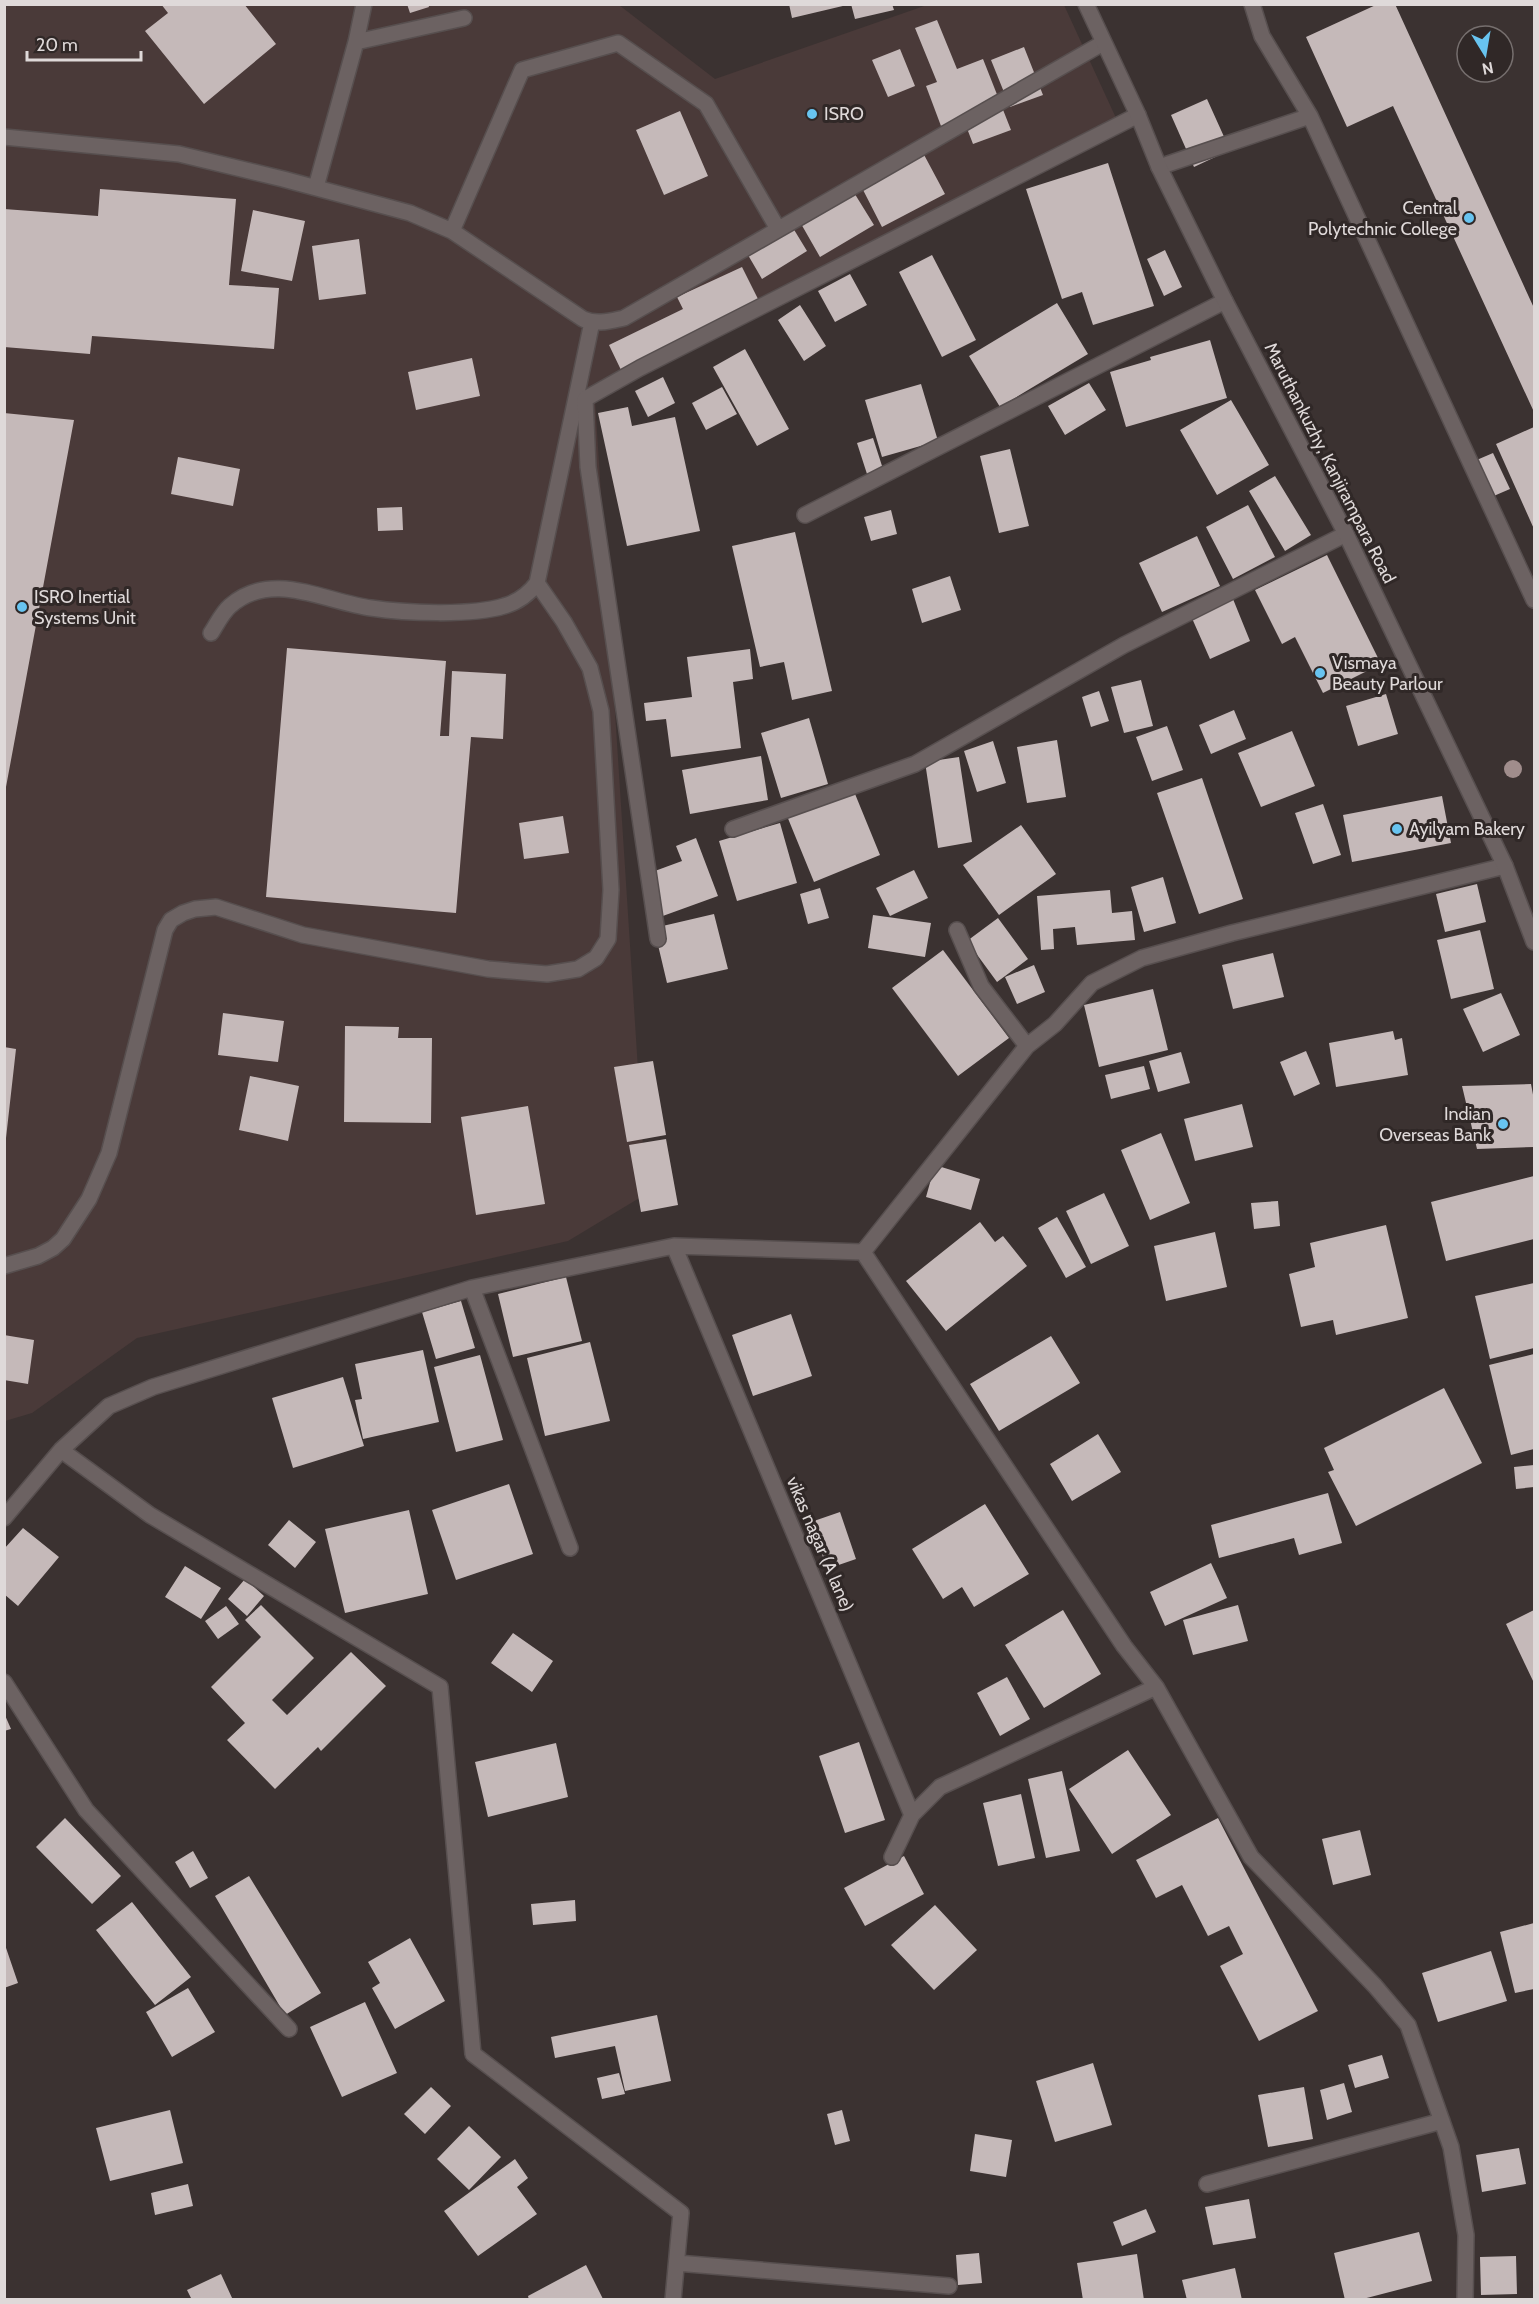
<svg xmlns="http://www.w3.org/2000/svg" width="1539" height="2304" viewBox="0 0 1539 2304" font-family="Cabin,sans-serif">
<style>
.built{fill:#4a3a39}
.building{fill:#c5b9b9}
.lines{fill:none;stroke-linecap:round;stroke-linejoin:round}
.lane-casing{stroke:#574f4f;stroke-width:18}
.street-casing{stroke:#574f4f;stroke-width:18}
.secondary-casing{stroke:#574f4f;stroke-width:18}
.lane{stroke:#6c6262;stroke-width:15}
.street{stroke:#6c6262;stroke-width:15}
.secondary{stroke:#6c6262;stroke-width:15}
.tree{fill:#a08d8c}
.poi-dot{fill:#68c4f0;stroke:#302827;stroke-width:2}
.labels{text-anchor:middle;stroke-width:6;stroke-linejoin:round;paint-order:stroke}
.poi-label{font-size:18px;fill:#dfd9d9;stroke:#302827;text-anchor:start}
.street-label{font-size:18px;fill:#dfd9d9;stroke:#302827}
</style>
<rect width="100%" height="100%" fill="#3b3231"/>
<!-- built -->
<path class="built" d="M5,5H619L715,79L927,5H1064L1116,118L594,385L646,1194L568,1241L137,1338L32,1413L5,1421Z"/>
<!-- building -->
<path class="building" d="M161,4H244L276,44L204,104L145,31L168,13Z
M407,4H428L429,7L410,13Z
M789,4H847V5L792,18Z
M851,4H892L894,10L855,19Z
M1378,4H1395L1534,308V412L1393,106L1347,127L1306,37Z
M937,20L957,69L983,59L1011,130L973,144L963,118L941,126L926,86L937,82L915,28Z
M1024,47L1043,95L1010,107L991,60Z
M900,49L915,86L888,97L872,60Z
M1207,99L1230,150L1194,167L1171,115Z
M680,111L708,176L664,195L636,130Z
M922,151L945,194L882,227L860,184Z
M1108,163L1154,306L1093,325L1082,292L1062,299L1026,189Z
M100,189L236,199L229,285L279,288L274,349L92,336L90,354L4,347V209L98,216Z
M853,191L874,225L820,257L800,222Z
M253,210L305,221L292,281L241,271Z
M793,228L807,251L762,279L748,255Z
M359,239L366,294L319,300L312,246Z
M1165,250L1182,287L1164,296L1147,259Z
M932,255L976,340L942,357L899,272Z
M742,267L760,303L621,370L609,345L683,309L677,297Z
M850,274L867,305L835,322L818,291Z
M1057,303L1088,354L1000,407L969,356Z
M800,305L826,346L804,361L778,320Z
M1210,340L1227,398L1126,427L1110,372L1151,360L1150,357Z
M745,349L789,429L757,446L713,367Z
M472,358L480,396L416,410L408,372Z
M663,377L675,403L648,417L635,391Z
M1089,383L1106,410L1065,435L1048,406Z
M921,384L938,441L882,457L865,400Z
M722,387L737,414L706,430L692,403Z
M1231,400L1269,465L1217,495L1180,430Z
M628,407L632,426L675,417L700,531L627,546L598,413Z
M4,413L74,420L6,787H4Z
M1534,427V529L1496,444Z
M873,438L883,469L867,474L857,443Z
M1010,449L1029,526L999,533L980,456Z
M1493,453L1510,489L1489,498L1472,462Z
M178,457L240,469L233,506L171,494Z
M1275,476L1311,535L1285,551L1249,491Z
M1248,505L1275,557L1233,579L1206,527Z
M402,507L403,530L378,531L377,508Z
M891,510L897,534L871,541L864,517Z
M795,532L832,691L792,700L784,662L760,667L732,546Z
M1197,536L1220,586L1162,612L1139,563Z
M1327,555L1381,664L1323,693L1295,637L1282,644L1255,590Z
M950,576L961,610L922,623L912,589Z
M1233,599L1250,641L1210,659L1191,616Z
M287,648L446,661L440,736H449L452,671L506,674L503,739L471,737L456,913L266,897Z
M750,649L753,679L733,682L741,748L671,757L666,719L646,721L644,703L692,697L687,657Z
M1141,680L1153,726L1124,733L1111,687Z
M1099,691L1109,721L1091,727L1082,697Z
M1386,694L1398,734L1358,746L1346,706Z
M1234,710L1246,739L1211,754L1199,725Z
M809,718L828,784L781,798L761,733Z
M1167,726L1183,770L1152,781L1136,737Z
M1292,731L1315,786L1261,807L1238,753Z
M1057,740L1066,797L1027,803L1017,747Z
M993,741L1006,783L977,792L964,751Z
M761,756L768,800L690,814L682,770Z
M959,757L972,842L938,848L925,762Z
M1202,778L1243,899L1199,914L1157,793Z
M853,789L880,855L814,882L787,816Z
M1442,796L1451,843L1352,862L1343,815Z
M1323,804L1341,855L1313,864L1295,813Z
M563,816L569,853L524,859L519,823Z
M780,823L797,883L737,901L719,841Z
M1021,825L1056,874L999,915L963,865Z
M696,838L718,896L660,917L644,875L682,861L676,846Z
M914,870L928,898L890,916L876,888Z
M1163,877L1176,923L1144,932L1131,887Z
M1477,884L1486,922L1445,932L1436,894Z
M820,888L829,918L808,924L800,894Z
M1110,890L1112,913L1132,911L1135,940L1077,945L1075,927L1053,929L1054,949L1041,950L1037,896Z
M714,914L728,969L667,983L654,928Z
M873,915L931,923L925,957L868,948Z
M998,918L1028,959L997,982L967,941Z
M1480,930L1494,989L1451,999L1437,940Z
M943,950L1009,1038L958,1076L892,988Z
M1273,953L1284,997L1233,1009L1222,965Z
M1034,965L1045,992L1017,1004L1005,977Z
M1153,989L1168,1050L1099,1067L1084,1005Z
M1501,993L1520,1035L1483,1052L1463,1009Z
M223,1013L284,1021L278,1062L218,1055Z
M345,1026L399,1027L398,1038H432L431,1123L344,1122Z
M1393,1031L1395,1040L1402,1038L1408,1075L1336,1087L1329,1043Z
M4,1047L16,1049L6,1138H4Z
M1306,1051L1320,1084L1294,1096L1280,1062Z
M1181,1052L1190,1083L1158,1092L1149,1061Z
M653,1061L666,1135L627,1142L614,1067Z
M1144,1066L1150,1089L1111,1099L1105,1075Z
M250,1076L299,1086L288,1141L239,1130Z
M1531,1084L1534,1100V1147L1477,1149L1462,1086Z
M1242,1104L1253,1147L1195,1161L1184,1119Z
M528,1106L545,1204L476,1215L461,1117Z
M1161,1133L1190,1203L1150,1220L1121,1150Z
M666,1139L678,1205L641,1212L629,1145Z
M935,1165L980,1179L971,1210L926,1197Z
M1534,1176V1239L1446,1261L1431,1202Z
M1104,1193L1129,1246L1091,1264L1066,1211Z
M1278,1201L1280,1226L1254,1229L1251,1203Z
M1057,1217L1086,1267L1066,1278L1038,1228Z
M980,1222L995,1242L1003,1236L1027,1266L946,1331L906,1281Z
M1386,1225L1408,1318L1336,1335L1333,1320L1301,1327L1289,1274L1315,1267L1310,1243Z
M1215,1232L1227,1287L1166,1301L1154,1246Z
M566,1277L582,1341L513,1357L498,1294Z
M1534,1283V1348L1490,1359L1475,1296Z
M461,1301L475,1348L436,1359L422,1312Z
M791,1314L812,1376L753,1396L732,1335Z
M4,1335L34,1340L28,1384L4,1380Z
M1051,1336L1080,1383L999,1431L970,1384Z
M590,1342L610,1421L545,1436L527,1358Z
M423,1350L439,1422L363,1439L355,1400L362,1399L355,1364Z
M1534,1354V1449L1511,1455L1489,1365Z
M480,1355L503,1440L456,1452L434,1367Z
M343,1377L364,1446L293,1468L272,1398Z
M1444,1388L1482,1463L1356,1526L1328,1472L1334,1470L1324,1448Z
M1098,1434L1121,1472L1072,1501L1050,1464Z
M1534,1465V1487L1516,1489L1514,1467Z
M509,1484L533,1554L456,1580L432,1510Z
M1328,1493L1342,1543L1299,1555L1294,1538L1219,1558L1211,1525Z
M985,1504L1029,1574L974,1607L962,1587L943,1599L912,1549Z
M409,1510L428,1594L345,1613L325,1529Z
M840,1512L856,1559L827,1569L811,1522Z
M289,1520L316,1542L295,1568L268,1545Z
M23,1528L59,1557L18,1606L4,1594V1549Z
M1211,1563L1227,1598L1165,1626L1150,1592Z
M185,1566L221,1588L201,1619L165,1597Z
M245,1579L264,1596L247,1616L228,1599Z
M261,1605L314,1658L272,1700L287,1715L351,1652L386,1686L321,1751L318,1747L275,1789L227,1740L245,1723L211,1687L261,1637L245,1620Z
M1238,1605L1248,1641L1193,1655L1183,1620Z
M226,1606L239,1624L218,1639L205,1621Z
M1063,1610L1101,1674L1044,1708L1005,1645Z
M1534,1610V1683L1506,1624Z
M513,1633L553,1661L532,1692L491,1663Z
M1007,1677L1030,1719L1000,1736L977,1693Z
M4,1713L11,1729L4,1731Z
M859,1742L885,1820L845,1833L819,1756Z
M556,1743L568,1797L488,1817L475,1762Z
M1128,1750L1171,1815L1112,1854L1069,1789Z
M1062,1771L1080,1851L1046,1858L1028,1779Z
M1021,1794L1035,1858L998,1866L983,1803Z
M65,1818L121,1876L92,1904L36,1847Z
M1218,1818L1318,2011L1259,2041L1220,1966L1243,1954L1229,1926L1208,1936L1182,1885L1156,1898L1136,1860Z
M1360,1830L1371,1875L1333,1885L1322,1839Z
M193,1851L208,1878L190,1888L175,1862Z
M904,1856L924,1894L865,1926L844,1888Z
M249,1876L321,1993L285,2015L215,1896Z
M575,1900L576,1921L533,1925L531,1904Z
M132,1902L191,1977L155,2005L96,1930Z
M935,1905L977,1950L934,1990L891,1945Z
M1534,1923V1989L1515,1993L1500,1932Z
M410,1938L445,2001L395,2029L372,1988L380,1983L368,1962Z
M4,1942L18,1983L4,1988Z
M1491,1951L1507,2001L1438,2022L1422,1973Z
M188,1988L215,2032L172,2057L146,2012Z
M365,2002L397,2073L342,2097L310,2027Z
M657,2015L671,2081L625,2091L615,2046L555,2058L551,2037Z
M1382,2055L1389,2078L1355,2088L1348,2065Z
M1093,2063L1112,2125L1055,2142L1036,2081Z
M619,2073L625,2094L602,2099L597,2078Z
M1344,2083L1352,2112L1327,2120L1320,2090Z
M431,2087L451,2106L425,2134L404,2114Z
M1304,2087L1313,2139L1268,2147L1258,2095Z
M170,2110L183,2163L110,2181L96,2128Z
M842,2110L850,2141L835,2145L827,2114Z
M469,2126L501,2157L469,2190L437,2159Z
M975,2134L1012,2140L1006,2177L970,2171Z
M1519,2148L1526,2184L1482,2192L1476,2155Z
M515,2159L528,2178L517,2187L537,2214L478,2256L444,2211Z
M188,2184L193,2206L155,2215L151,2193Z
M1249,2199L1256,2238L1213,2245L1205,2207Z
M1146,2209L1156,2232L1122,2246L1113,2222Z
M1419,2232L1432,2281L1359,2300H1345L1334,2253Z
M979,2253L982,2283L958,2285L956,2255Z
M1137,2254L1144,2300H1083L1077,2263Z
M1516,2256L1517,2294L1481,2295L1480,2257Z
M586,2265L603,2299L529,2300L528,2296Z
M1235,2268L1242,2300H1187L1182,2280Z
M221,2274L233,2300H192L187,2290Z"/>
<g class="lines">
<!-- lane casing -->
<g class="lane-casing">
<path id="lane" d="M356,42L464,18
M1310,116L1534,600
M4,137L179,154L283,179L410,213L452,231L583,319C597,325 610,321 624,318L1103,43
M1159,167L1310,116L1262,36L1252,4
M316,187L356,42L364,4
M452,231L522,70L618,43L706,104L778,229
M211,633C217,624 222,613 230,606C272,569 325,602 371,608C404,613 472,616 504,606C518,602 528,595 537,583L592,322
M4,1266L38,1256L53,1248L63,1239L89,1199L109,1153L165,930L171,920L183,913L195,909L216,907L303,935L488,969L547,974L578,969L596,958L608,939L611,890L601,711L590,668L564,622L537,583"/>
</g>
<!-- street casing -->
<g class="street-casing">
<path id="street" d="M805,515L1225,301
M733,829L915,764L1124,645L1346,534
M957,930L981,986L1027,1046
M658,939L588,467L585,399L640,368L1138,115
M674,1246L912,1815L892,1857
M863,1252L1124,1646L1156,1687L1251,1857L1375,1986L1408,2025L1451,2147L1466,2235L1465,2300
M472,1288L570,1548
M61,1450L150,1515L440,1687L473,2054L681,2213L673,2300
M4,1518L61,1450L109,1406L153,1387L472,1288L674,1246L863,1252L1027,1046L1055,1024L1092,983L1142,958L1232,933L1505,866
M4,1682L86,1810L289,2029
M912,1815L940,1787L1156,1687
M1207,2184L1442,2121
M677,2263L949,2286"/>
</g>
<!-- secondary casing -->
<g class="secondary-casing">
<path id="secondary" d="M1086,4L1138,115L1159,167L1225,301L1346,534L1505,866L1534,942"/>
</g>
<!-- lane -->
<use href="#lane" class="lane"/>
<!-- street -->
<use href="#street" class="street"/>
<!-- secondary -->
<use href="#secondary" class="secondary"/>
</g>
<!-- trees -->
<circle class="tree" cx="1513" cy="769" r="9"/>
<!-- markers -->
<g class="poi-dot">
<circle cx="812" cy="114" r="6"/>
<circle cx="1469" cy="218" r="6"/>
<circle cx="22" cy="607" r="6"/>
<circle cx="1320" cy="673" r="6"/>
<circle cx="1397" cy="829" r="6"/>
<circle cx="1503" cy="1124" r="6"/>
</g>
<g class="labels">
<!-- poi labels -->
<g class="poi-label">
<text x="824" y="120">ISRO</text>
<text x="1457" y="214" text-anchor="end">Central<tspan x="1457" dy="21">Polytechnic College</tspan></text>
<text x="34" y="603">ISRO Inertial<tspan x="34" dy="21">Systems Unit</tspan></text>
<text x="1332" y="669">Vismaya<tspan x="1332" dy="21">Beauty Parlour</tspan></text>
<text x="1409" y="835">Ayilyam Bakery</text>
<text x="1491" y="1120" text-anchor="end">Indian<tspan x="1491" dy="21">Overseas Bank</tspan></text>
</g>
<!-- street labels -->
<g class="street-label">
<text transform="translate(1330 463) rotate(63)" y="6">Maruthankuzhy, Kanjirampara Road</text>
<text transform="translate(820 1544) rotate(67)" y="6">vikas nagar (A lane)</text>
</g>
</g>
<!-- border -->
<rect width="1539" height="2304" fill="none" stroke="#dfd9d9" stroke-width="12"/>
<!-- north arrow -->
<g transform="translate(1485 54) rotate(169)"><circle r="28" fill="#302827" stroke="#766f6e" stroke-width="1.5"/>
<path d="M0-4.5L10 22L0 15L-10 22Z" fill="#68c4f0"/>
<text y="-9" font-size="16" font-weight="bold" text-anchor="middle" fill="#dfd9d9">N</text>
</g>
<!-- scale -->
<path d="M27 51v9h114v-9" fill="none" stroke="#dfd9d9" stroke-width="3"/>
<text x="36" y="51" font-size="18" fill="#dfd9d9" stroke="#302827" stroke-width="4.5" paint-order="stroke">20 m</text>
</svg>
